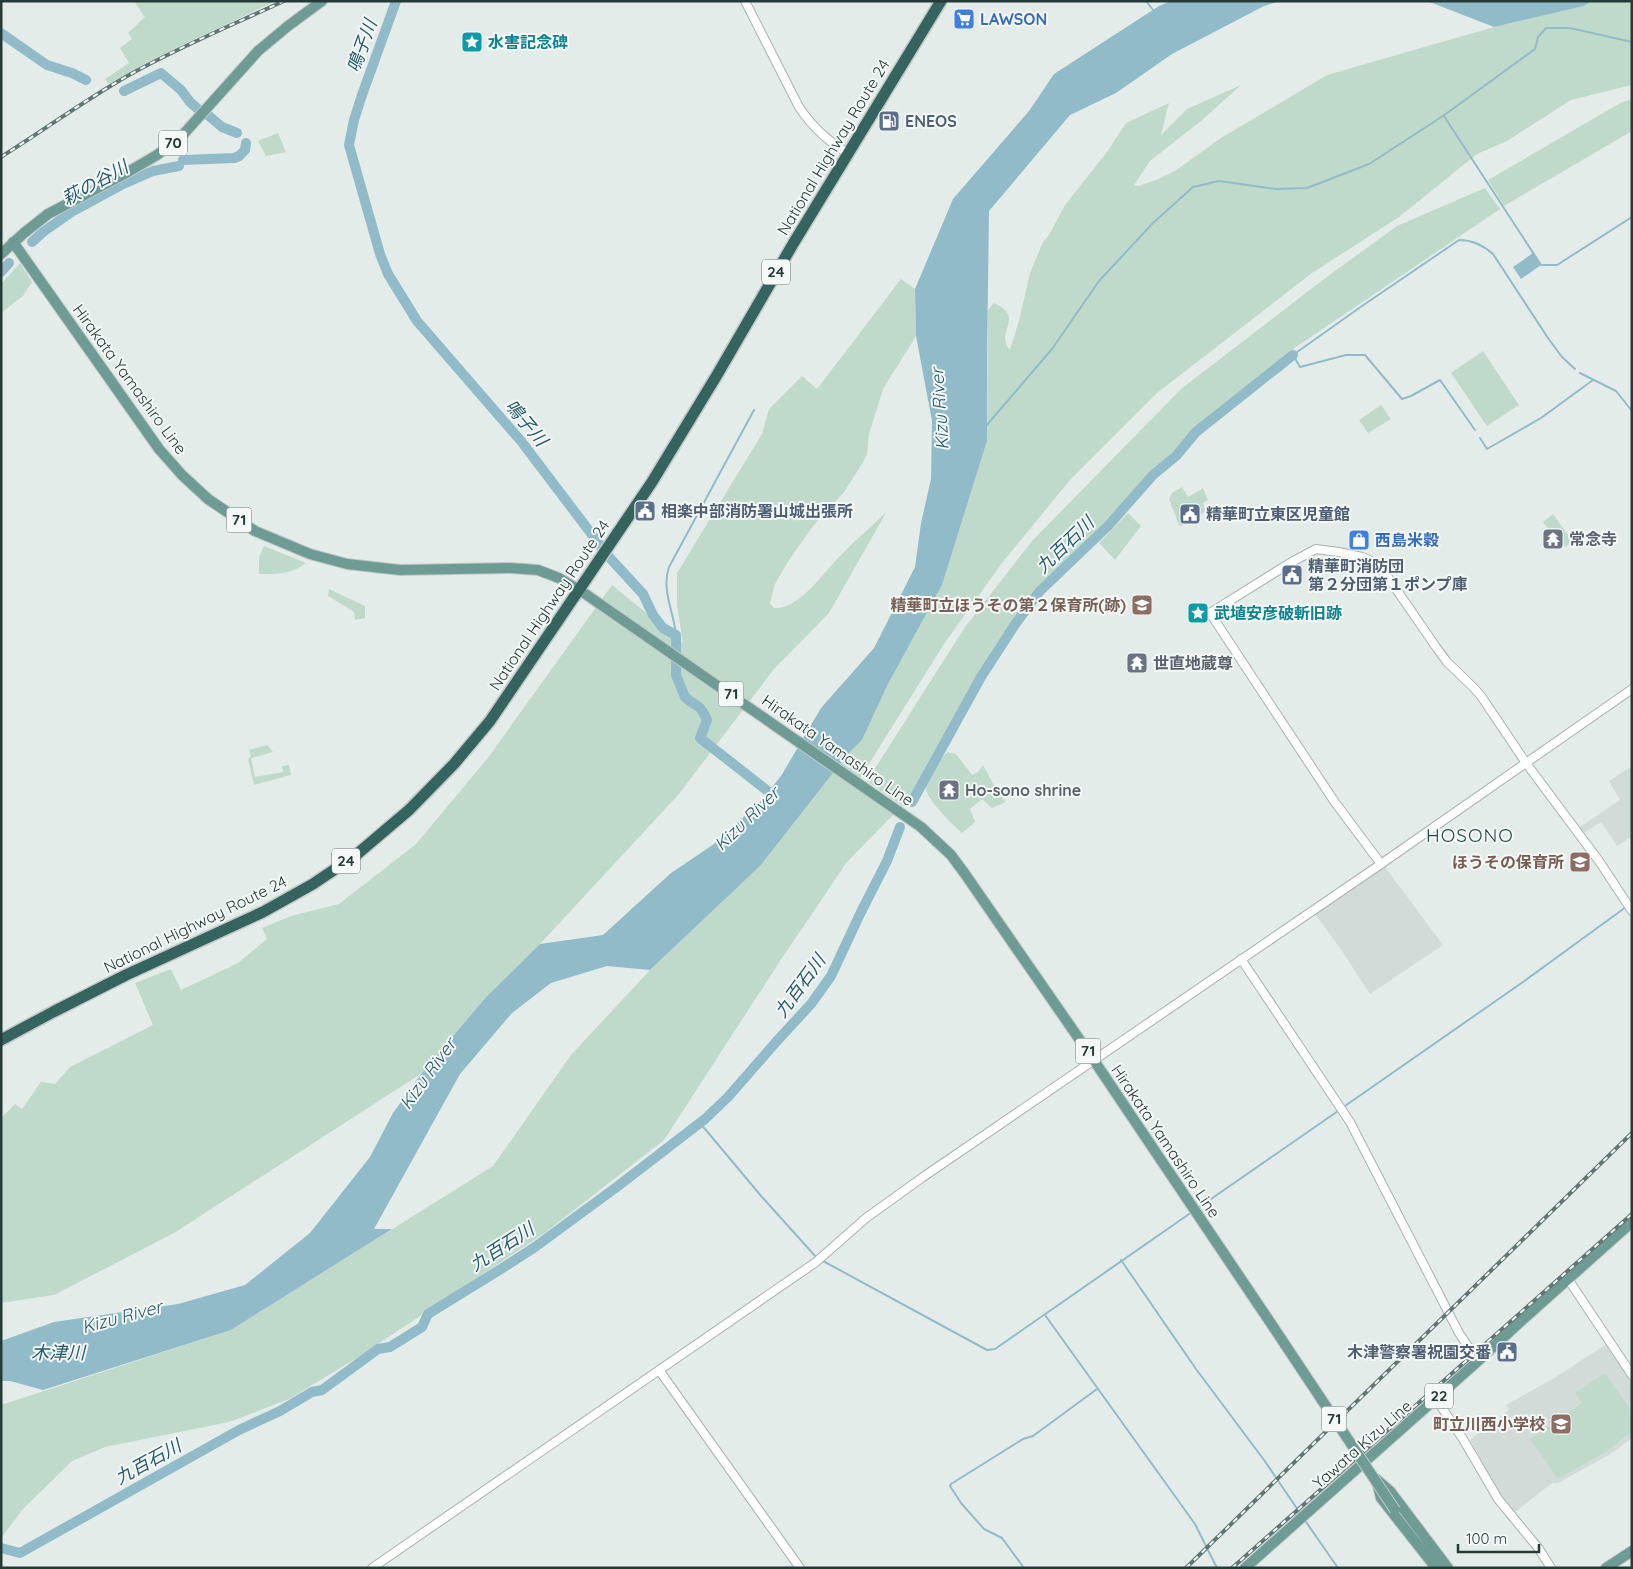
<svg xmlns="http://www.w3.org/2000/svg" width="1633" height="1569" viewBox="0 0 1633 1569" font-family="Quicksand,'Noto Sans JP',sans-serif">
<style>
.built{fill:#d2dbd8}
.green{fill:#bfdaca}
.water{fill:#92bbca}
.lines{fill:none;stroke-linecap:round;stroke-linejoin:round}
.stream{stroke:#92bbca;stroke-width:2}
.river{stroke:#92bbca;stroke-width:10}
.minor-casing{stroke:#a7b3b0;stroke-width:10}
.major-casing{stroke:#c2c8c7;stroke-width:12}
.highway-casing{stroke:#c2c8c7;stroke-width:14}
.minor{stroke:#fff;stroke-width:8}
.major{stroke:#6e9c95;stroke-width:10}
.highway{stroke:#35645f;stroke-width:11}
.rail-casing{stroke:#607673;stroke-width:4}
.rail{stroke:#f4f8f7;stroke-width:2;stroke-dasharray:5.5;stroke-linecap:butt}
.major-bridge-casing{stroke:#c2c8c7;stroke-width:12;stroke-linecap:butt}
.major-bridge{stroke:#6e9c95;stroke-width:10}
.labels{text-anchor:middle;stroke-width:4;stroke-linejoin:round;paint-order:stroke}
.shield{fill:#f4f8f7;stroke:#637471;stroke-width:1}
.shield-label{font-size:15px;font-weight:bold;fill:#253b38}
.shop-label{font-size:16px;font-weight:bold;fill:#366cbe;stroke:#f4f8f7;text-anchor:start}
.culture-label{font-size:16px;font-weight:bold;fill:#0d838f;stroke:#f4f8f7;text-anchor:start}
.service-label{font-size:16px;font-weight:bold;fill:#4e5e75;stroke:#f4f8f7;text-anchor:start}
.street-label{font-size:16px;fill:#253b38;stroke:#f4f8f7}
.worship-label{font-size:16px;font-weight:bold;fill:#5b616d;stroke:#f4f8f7;text-anchor:start}
.education-label{font-size:16px;font-weight:bold;fill:#785e54;stroke:#f4f8f7;text-anchor:end}
.water-label{font-size:18px;font-style:italic;fill:#265b70;stroke:#f4f8f7}
.quarter-label{font-size:19px;letter-spacing:1px;fill:#244b46;stroke:#f4f8f7}
</style>
<rect width="100%" height="100%" fill="#e4ece9"/>
<!-- built -->
<path class="built" d="M1632,766V836L1617,846L1601,822L1583,833L1580,827L1620,800L1609,781Z
M1383,867H1385L1443,945L1370,994L1342,951L1315,914Z
M1608,1343L1632,1383V1438L1609,1455L1558,1483H1552L1515,1512L1513,1511L1494,1485L1471,1441V1439L1509,1410L1506,1405L1556,1377Z"/>
<!-- green -->
<path class="green" d="M134,1H275C219,29 162,52 109,84L105,79L129,63L120,48L132,39L128,33L145,17Z
M1592,1H1632V85L1571,100L1507,141L1477,154L1399,217L1312,273L1157,393L1070,480L1002,563L944,644L855,786L895,813L847,862L782,958L664,1140L546,1232L357,1358L289,1399L229,1422L105,1447L72,1461L23,1509L1,1538V1405L231,1330L493,1166L571,1055L650,970L760,866L848,754L862,740L887,686L942,585L987,441L988,310L994,303C1026,317 994,333 1010,350L1020,317L1030,273L1043,242L1049,235L1065,205L1107,152L1126,123L1169,103L1161,135L1187,109L1241,85L1201,121L1150,161L1134,185L1138,186L1156,180L1175,171L1221,138L1327,75L1494,27L1584,6Z
M1632,99V131L1504,206L1488,180L1622,102Z
M278,133L286,152L266,156L258,141Z
M1485,188L1500,209L1296,347L1196,428L1174,455L1148,478L1120,509L1038,591L995,646L904,807L867,781L965,627L1032,541L1181,389L1324,279L1397,226Z
M20,263L32,282L23,296L1,313V284Z
M901,279L915,289L916,336L883,389L869,434L867,454L862,464L844,492L814,525L789,560L775,584L770,603L774,608C800,610 825,570 842,554C856,539 873,526 887,511L829,613L774,669L679,794L540,944L486,997L422,1073L174,1233L54,1295L1,1303V1118L15,1104L22,1109L41,1082L55,1084L70,1067L153,1025L135,983L171,969L181,990L238,963L267,939L262,928L291,916L339,904L416,844L487,759L612,585L683,643L677,605V573L762,434L769,409L802,376L817,389Z
M1483,351L1519,405L1487,426L1451,373Z
M1381,405L1391,419L1368,433L1359,420Z
M1182,487L1188,497L1203,488L1208,500L1203,503L1206,511L1181,526L1179,525L1169,499L1172,493Z
M1128,513L1141,526L1115,560L1099,543Z
M1553,514L1573,542L1565,547L1556,535L1553,536L1543,522Z
M264,546L306,563C291,575 276,574 259,574V557Z
M329,589L365,606V618L355,620L354,612L328,596Z
M267,745L273,752L251,758L255,777L283,772L282,766L289,765L291,775L254,785L248,759L251,756L249,750Z
M947,752L956,754L972,775L977,773L983,765L996,789L1006,802L992,808L982,799L970,809L975,821L974,823L962,833C953,825 923,797 925,784C926,777 942,758 947,752Z
M1605,1373L1632,1412V1431L1607,1451L1558,1479L1530,1439L1582,1403L1575,1393Z"/>
<!-- water -->
<path class="water" d="M1171,1H1280L1264,6L1172,54L1116,93L1070,115L989,211L987,362V441L942,585L887,686L862,740L848,754L760,866L650,970L607,966L551,983L512,1013L460,1074L374,1229H392L231,1330L43,1390L10,1381H1V1341L54,1322L178,1304L245,1285L310,1233L370,1157L393,1113L422,1073L486,997L540,944L603,935L671,873L714,844L760,802L781,776L821,708L874,648L915,567L921,523L931,479L932,421L916,336L915,289L953,199L1029,111L1054,74L1159,6Z
M1427,1H1592L1584,6L1494,27Z
M1533,253L1541,265L1521,279L1513,267Z"/>
<g class="lines">
<!-- stream -->
<path class="stream" d="M1146,1L1154,11
M1444,116L1541,265H1557L1632,217
M1580,373L1616,391L1632,411
M986,426L1052,349L1099,281L1153,223L1193,187L1219,181L1276,189L1307,188L1369,164L1443,116L1535,49L1538,37L1546,28H1570L1632,42
M1475,430L1440,380L1411,396L1402,399L1365,355H1346L1300,367L1293,355L1362,306L1459,240C1473,240 1483,245 1493,254L1548,338L1562,357L1575,369
M1480,438L1487,449L1541,418L1593,380
M676,635C674,612 661,590 669,567L754,410
M1342,1108L1523,982L1626,907
M700,1123L762,1197L816,1257
M1198,1208L1338,1111
M1121,1260L1196,1369L1264,1460L1300,1513
M823,1261L987,1350L995,1349L1192,1212
M1045,1315L1195,1524L1217,1568
M1304,1519L1338,1568
M1024,1568L1002,1538L984,1529L961,1503L950,1486L951,1484L1023,1439L1033,1436L1097,1389"/>
<!-- river -->
<path class="river" d="M396,1L362,95L354,120L349,145L380,254L388,274L417,321L521,441L609,557L643,594L653,615L663,628L676,635V675L685,697C697,708 699,702 707,720L700,738L778,799
M1,33L47,65L72,73L86,80
M124,91L161,73L181,90L190,102L199,110
M209,116L222,127L237,133
M183,160L234,158L239,156L245,150L246,143
M32,242L43,232L73,211L121,185L153,171L179,166
M1,272L9,263
M912,802L981,677L1016,623L1040,591L1108,526L1153,475L1176,456L1196,432L1293,355
M1,1548L20,1553L239,1430L280,1411L312,1392L322,1390L378,1349L390,1347L422,1327L428,1314L501,1269L535,1247L618,1186L705,1119L728,1097L776,1042L811,1004L831,976L861,912L887,861L900,827"/>
<!-- minor casing -->
<g class="minor-casing">
<path id="minor" d="M745,1L799,107C813,128 828,141 849,154
M1381,864L1334,801L1210,613L1290,563L1316,549L1339,552L1362,557L1369,560L1385,573L1436,647L1447,662L1474,688L1481,696L1526,763L1599,861L1632,911
M1241,959L1350,1122L1459,1333L1478,1361
M1568,1279L1632,1375
M659,1370L800,1568
M1436,1399L1463,1439L1498,1499L1539,1549L1551,1568
M372,1568L816,1262L866,1218L923,1177L1381,864L1632,689"/>
</g>
<!-- major casing -->
<g class="major-casing">
<path id="major" d="M13,242L159,449L182,475L208,499L255,531L310,554L347,564L400,570L510,568L538,570L559,578L584,593L921,827L951,855L965,874L1093,1059L1274,1328
M1,254L24,233L48,214L128,172L157,155L180,138L258,51L288,26L322,1
M1376,1479L1390,1491L1448,1568
M1378,1486L1381,1498L1436,1568
M1245,1568L1478,1361L1520,1322L1632,1222
M1606,1568L1632,1551"/>
</g>
<!-- highway casing -->
<g class="highway-casing">
<path id="highway" d="M1,1040L53,1012L126,975L263,912L313,884L356,855L409,810L454,764L490,721L652,482L717,375L793,244L941,1"/>
</g>
<!-- minor -->
<use href="#minor" class="minor"/>
<!-- major -->
<use href="#major" class="major"/>
<!-- highway -->
<use href="#highway" class="highway"/>
<!-- rail casing -->
<g class="rail-casing">
<path id="rail" d="M1,157C44,130 85,100 129,75C179,47 232,25 284,1
M1186,1568L1632,1133
M1232,1568L1632,1214"/>
</g>
<!-- rail -->
<use href="#rail" class="rail"/>
<!-- major-bridge casing -->
<g class="major-bridge-casing">
<path id="major-bridge" d="M1274,1328L1395,1510"/>
</g>
<!-- major-bridge -->
<use href="#major-bridge" class="major-bridge"/>
</g>
<!-- icons -->
<defs>
<g id="supermarket-square" transform="scale(1.125)"><rect x="-9" y="-9" width="18" height="18" rx="4" fill="#3f7fe0" stroke="#f4f8f7"/><path d="M-6-5.5h2.5l.6 2H6L4.5 2H-2.5L-4.4-4H-6ZM-1.5 3.2a1.3 1.3 0 1 0 .1 0ZM3 3.2a1.3 1.3 0 1 0 .1 0Z" fill="#fff"/></g>
<g id="sight-square" transform="scale(1.125)"><rect x="-9" y="-9" width="18" height="18" rx="4" fill="#0f9aa8" stroke="#f4f8f7"/><path d="M0-6L1.8-2.2L6-1.7L2.9 1.2L3.7 5.4L0 3.3L-3.7 5.4L-2.9 1.2L-6-1.7L-1.8-2.2Z" fill="#fff"/></g>
<g id="fuel-square" transform="scale(1.125)"><rect x="-9" y="-9" width="18" height="18" rx="4" fill="#5c6f8a" stroke="#f4f8f7"/><path d="M-5.5-6h7V0h2V4h1.3V-2.5L3-4.5l.8-.8L6-3V5H2.5V1h-1V6h-7ZM-4.2-4.7v3.2H.2V-4.7Z" fill="#fff"/></g>
<g id="civic-square" transform="scale(1.125)"><rect x="-9" y="-9" width="18" height="18" rx="4" fill="#5c6f8a" stroke="#f4f8f7"/><path d="M-.6-6.5H3V-4.5H.6V-3L4-1V1h2V6H-6V1h2V-1L-.6-3ZM-1.2 2.5V6h2.4V2.5Z" fill="#fff"/></g>
<g id="temple-square" transform="scale(1.125)"><rect x="-9" y="-9" width="18" height="18" rx="4" fill="#6b7280" stroke="#f4f8f7"/><path d="M0-6L5-2H3V0L6.5 2.5H4V6H1.5V3h-3V6H-4V2.5H-6.5L-3 0V-2H-5Z" fill="#fff"/></g>
<g id="shop-square" transform="scale(1.125)"><rect x="-9" y="-9" width="18" height="18" rx="4" fill="#3f7fe0" stroke="#f4f8f7"/><path d="M-5-2.5h2.3a2.7 3.5 0 0 1 5.4 0H5L5.5 6h-11ZM-1.5-2.5h3a1.5 2.3 0 0 0-3 0Z" fill="#fff"/></g>
<g id="school-square" transform="scale(1.125)"><rect x="-9" y="-9" width="18" height="18" rx="4" fill="#8d6e63" stroke="#f4f8f7"/><path d="M0-5L7-2L0 1L-7-2ZM-4 1L0 2.5L4 1V4Q0 6-4 4Z" fill="#fff"/></g>
</defs>
<g fill-rule="evenodd">
<use href="#supermarket-square" x="964" y="19"/>
<use href="#sight-square" x="472" y="42"/>
<use href="#fuel-square" x="889" y="121"/>
<use href="#civic-square" x="645" y="511"/>
<use href="#civic-square" x="1190" y="514"/>
<use href="#temple-square" x="1553" y="539"/>
<use href="#shop-square" x="1359" y="540"/>
<use href="#civic-square" x="1292" y="575"/>
<use href="#school-square" x="1142" y="605"/>
<use href="#sight-square" x="1198" y="613"/>
<use href="#temple-square" x="1137" y="663"/>
<use href="#temple-square" x="949" y="790"/>
<use href="#school-square" x="1580" y="862"/>
<use href="#civic-square" x="1507" y="1352"/>
<use href="#school-square" x="1561" y="1424"/>
</g>
<g class="labels">
<!-- shield labels -->
<g class="shield">
<rect x="159" y="130.5" width="28" height="25" rx="4"/>
<rect x="762" y="259.5" width="28" height="25" rx="4"/>
<rect x="226.5" y="507.5" width="25" height="25" rx="4"/>
<rect x="718.5" y="681.5" width="25" height="25" rx="4"/>
<rect x="332" y="848.5" width="28" height="25" rx="4"/>
<rect x="1075.5" y="1038.5" width="25" height="25" rx="4"/>
<rect x="1425" y="1383.5" width="28" height="25" rx="4"/>
<rect x="1321.5" y="1406.5" width="25" height="25" rx="4"/>
</g>
<g class="shield-label">
<text x="173" y="148">70</text>
<text x="776" y="277">24</text>
<text x="239" y="525">71</text>
<text x="731" y="699">71</text>
<text x="346" y="866">24</text>
<text x="1088" y="1056">71</text>
<text x="1439" y="1401">22</text>
<text x="1334" y="1424">71</text>
</g>
<!-- shop labels -->
<g class="shop-label">
<text x="980" y="25">LAWSON</text>
<text x="1375" y="546">西島米穀</text>
</g>
<!-- culture labels -->
<g class="culture-label">
<text x="488" y="48">水害記念碑</text>
<text x="1214" y="619">武埴安彦破斬旧跡</text>
</g>
<!-- service labels -->
<g class="service-label">
<text x="905" y="127">ENEOS</text>
<text x="661" y="517">相楽中部消防署山城出張所</text>
<text x="1206" y="520">精華町立東区児童館</text>
<text x="1308" y="572">精華町消防団<tspan x="1308" dy="18">第２分団第１ポンプ庫</tspan></text>
<text x="1491" y="1358" text-anchor="end">木津警察署祝園交番</text>
</g>
<!-- street labels -->
<g class="street-label">
<text transform="translate(833 147) rotate(-59)" y="6">National Highway Route 24</text>
<text transform="translate(130 379) rotate(54)" y="6">Hirakata Yamashiro Line</text>
<text transform="translate(549 605) rotate(-56)" y="6">National Highway Route 24</text>
<text transform="translate(838 750) rotate(35)" y="6">Hirakata Yamashiro Line</text>
<text transform="translate(195 924) rotate(-26)" y="6">National Highway Route 24</text>
<text transform="translate(1166 1141) rotate(56)" y="6">Hirakata Yamashiro Line</text>
<text transform="translate(1362 1444) rotate(-41)" y="6">Yawata Kizu Line</text>
</g>
<!-- worship labels -->
<g class="worship-label">
<text x="1569" y="545">常念寺</text>
<text x="1153" y="669">世直地蔵尊</text>
<text x="965" y="796">Ho-sono shrine</text>
</g>
<!-- education labels -->
<g class="education-label">
<text x="1126" y="611">精華町立ほうその第２保育所(跡)</text>
<text x="1564" y="868">ほうその保育所</text>
<text x="1545" y="1430">町立川西小学校</text>
</g>
<!-- water labels -->
<g class="water-label">
<text transform="translate(362 46) rotate(-70)" y="6">鳴子川</text>
<text transform="translate(95 183) rotate(-29)" y="6">萩の谷川</text>
<text transform="translate(940 409) rotate(-94)" y="6">Kizu River</text>
<text transform="translate(526 423) rotate(50)" y="6">鳴子川</text>
<text transform="translate(1065 545) rotate(-44)" y="6">九百石川</text>
<text transform="translate(747 819) rotate(-44)" y="6">Kizu River</text>
<text transform="translate(800 986) rotate(-54)" y="6">九百石川</text>
<text transform="translate(428 1074) rotate(-54)" y="6">Kizu River</text>
<text transform="translate(502 1247) rotate(-33)" y="6">九百石川</text>
<text transform="translate(122 1317) rotate(-15)" y="6">Kizu River</text>
<text x="58" y="1359">木津川</text>
<text transform="translate(148 1462) rotate(-29)" y="6">九百石川</text>
</g>
<!-- quarter labels -->
<g class="quarter-label">
<text x="1470" y="842">HOSONO</text>
</g>
</g>
<!-- border -->
<rect width="1633" height="1569" fill="none" stroke="#253b38" stroke-width="5"/>
<!-- scale -->
<path d="M1458 1544v8h81v-8" fill="none" stroke="#253b38" stroke-width="2.5"/>
<text x="1466" y="1544" font-size="15" fill="#253b38" stroke="#f4f8f7" stroke-width="4" paint-order="stroke">100 m</text>
</svg>
